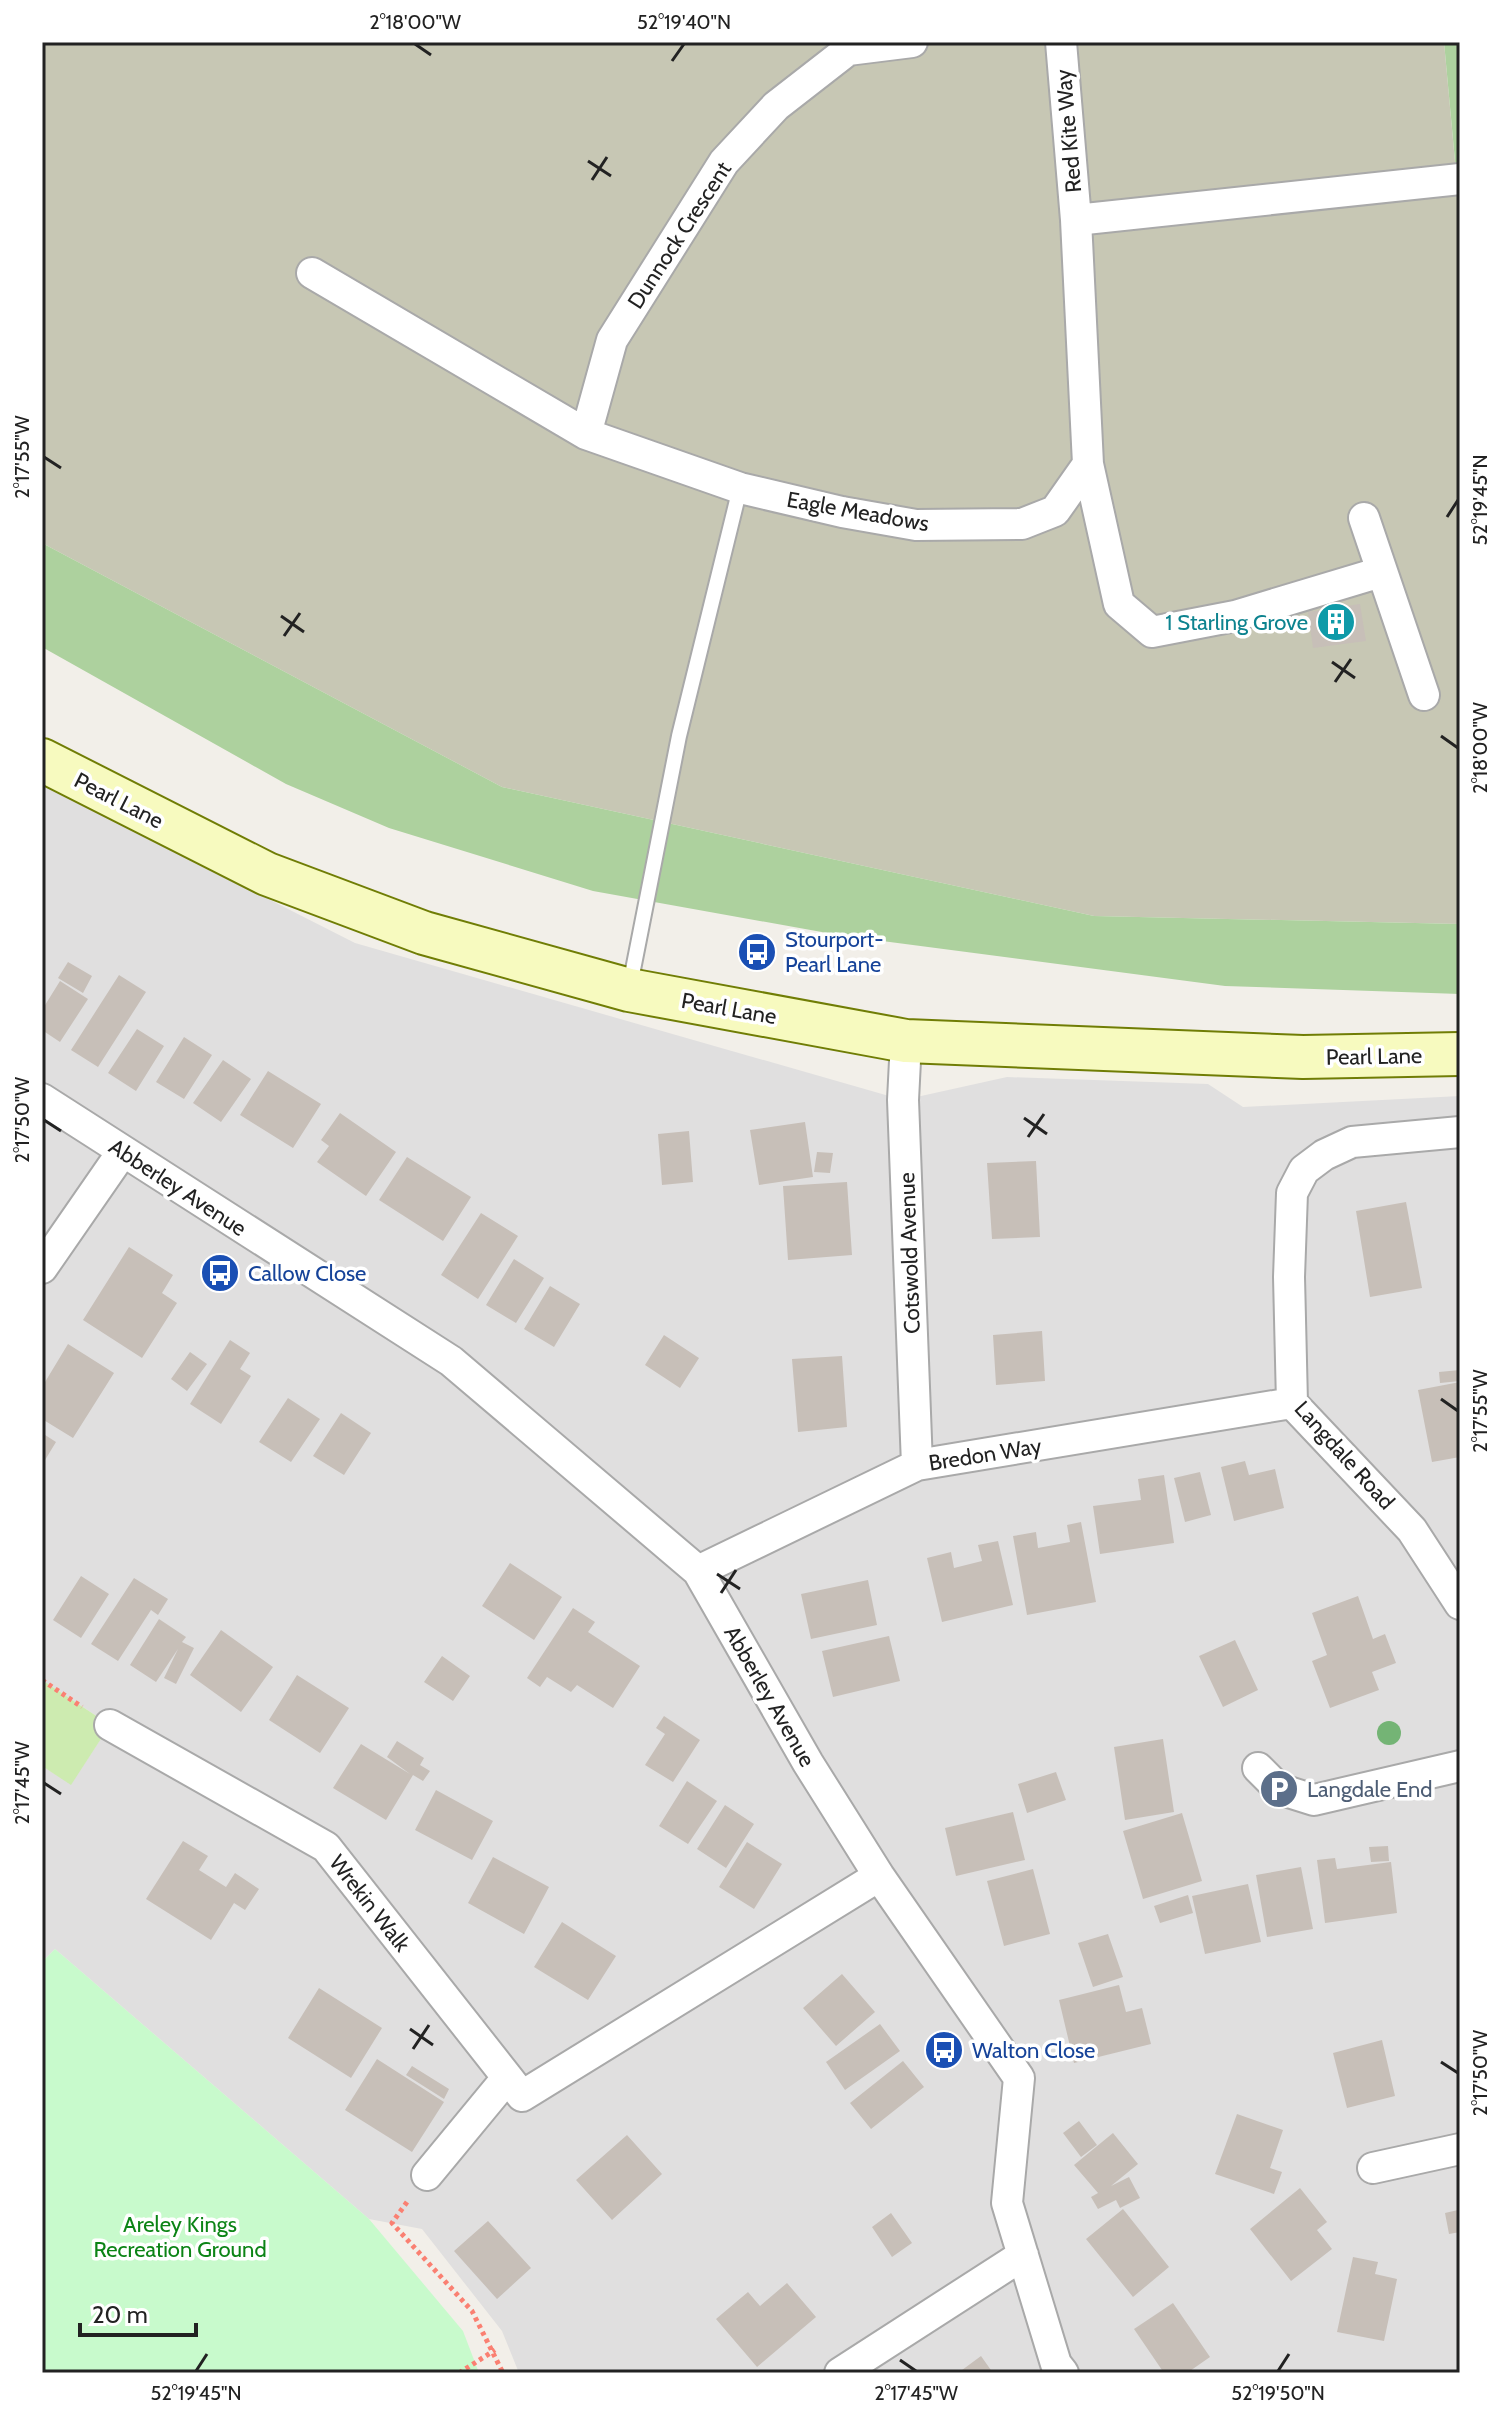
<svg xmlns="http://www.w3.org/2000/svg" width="1502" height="2415" viewBox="0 0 1502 2415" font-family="Cabin,sans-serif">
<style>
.residential{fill:#e0dfdf}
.construction{fill:#c7c7b4}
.grass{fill:#cdebb0}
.forest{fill:#add19e}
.park{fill:#c8facc}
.building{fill:#c7bfb8}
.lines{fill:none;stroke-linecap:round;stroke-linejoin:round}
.service-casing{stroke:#a9a9a9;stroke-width:18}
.minor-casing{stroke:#a9a9a9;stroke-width:34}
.secondary-casing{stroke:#707d05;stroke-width:46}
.path{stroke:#fa8072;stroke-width:5;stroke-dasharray:4 4;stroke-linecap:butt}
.service{stroke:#fff;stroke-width:14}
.minor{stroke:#fff;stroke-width:30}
.secondary{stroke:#f7fabf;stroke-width:42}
.tree{fill:#74b475}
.ticks{fill:none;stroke:#222;stroke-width:3}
.labels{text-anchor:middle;stroke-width:7;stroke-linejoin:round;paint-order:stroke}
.street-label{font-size:22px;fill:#222;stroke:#fff}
.culture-label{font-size:22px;fill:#0d838f;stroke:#fff;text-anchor:end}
.transit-label{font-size:22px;fill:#164399;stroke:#fff;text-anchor:start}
.service-label{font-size:22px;fill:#4e5e75;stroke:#fff;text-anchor:start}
.park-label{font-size:22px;fill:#0c8416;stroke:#fff}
.neatline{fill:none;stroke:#222;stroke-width:3}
.ticks-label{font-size:20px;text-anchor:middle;fill:#222}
</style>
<rect width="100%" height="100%" fill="#f2efe9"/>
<!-- residential -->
<path class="residential" d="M42,784L355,943L903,1100L1007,1077L1208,1084L1243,1107L1460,1096V2373H519L502,2331L422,2229L369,2219L55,1949L42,1962V1766L71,1784L110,1725L42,1680Z"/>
<!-- construction -->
<path class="construction" d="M42,42H1444L1460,216V924L1094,916L502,787L42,543Z"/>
<!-- grass -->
<path class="grass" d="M42,1680L110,1725L71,1785L42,1766Z"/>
<!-- forest -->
<path class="forest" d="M1444,42H1460V216V215Z
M42,543L502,787L1094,916L1460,924V994L1225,986L844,936L593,891L389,828L286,784L42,647Z"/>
<!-- park -->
<path class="park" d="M55,1949L369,2219L463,2331L479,2373H42V1962Z"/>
<!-- building -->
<path class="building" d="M1360,604L1366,641L1313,648L1308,612Z
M68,962L92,976L83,993L58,978Z
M119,975L146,992L98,1067L71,1050Z
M60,981L88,999L60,1042L42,1030V1010Z
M137,1029L164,1046L136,1091L108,1073Z
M184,1037L212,1055L184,1099L156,1082Z
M223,1060L251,1079L221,1122L193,1103Z
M268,1071L321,1104L293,1148L240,1115Z
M340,1113L396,1152L366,1196L317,1162L329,1146L321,1140Z
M805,1122L813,1177L759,1185L750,1130Z
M689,1131L693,1182L662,1185L658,1134Z
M817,1152L833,1153L830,1173L814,1172Z
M407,1157L471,1197L443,1241L379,1200Z
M1036,1161L1040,1237L992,1239L987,1163Z
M847,1182L852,1255L788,1260L783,1186Z
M1406,1202L1422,1288L1370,1297L1356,1211Z
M481,1213L518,1236L478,1299L441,1275Z
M129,1247L173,1275L162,1293L177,1303L142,1358L83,1320Z
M514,1259L544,1278L516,1323L486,1305Z
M550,1286L580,1304L554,1347L524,1329Z
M1042,1331L1045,1381L996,1385L993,1335Z
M664,1335L699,1358L680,1388L645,1365Z
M230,1340L250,1353L240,1369L251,1376L221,1424L190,1404Z
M68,1344L114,1373L73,1438L42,1419V1387Z
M190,1352L207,1364L187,1391L171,1379Z
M842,1356L847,1427L798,1432L792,1359Z
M1460,1370V1381L1440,1383L1439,1372Z
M1460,1382V1457L1432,1462L1418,1390Z
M288,1398L320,1419L291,1462L259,1442Z
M341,1413L371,1433L344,1475L313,1456Z
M42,1433L56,1442L42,1465Z
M1245,1461L1249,1475L1275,1469L1284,1508L1234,1521L1221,1467Z
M1200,1472L1211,1515L1185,1522L1174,1478Z
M1164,1475L1174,1543L1100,1554L1093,1506L1141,1500L1138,1479Z
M1081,1522L1096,1602L1027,1615L1013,1536L1036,1532L1038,1548L1070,1542L1067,1525Z
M998,1541L1013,1605L942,1622L927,1558L951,1552L954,1568L982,1561L978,1545Z
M510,1563L562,1597L534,1640L482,1606Z
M81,1576L109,1594L81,1638L53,1620Z
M134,1578L168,1599L158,1615L151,1610L118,1661L91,1644Z
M868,1580L877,1625L811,1639L801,1594Z
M1358,1596L1373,1639L1385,1634L1396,1663L1372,1672L1379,1690L1330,1708L1312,1661L1327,1655L1312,1613Z
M573,1608L595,1622L588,1632L640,1666L613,1708L577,1685L571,1692L547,1677L540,1687L527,1678Z
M159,1619L186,1637L182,1642L194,1648L176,1684L164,1678L178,1649L156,1682L130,1665Z
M221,1630L273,1667L241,1712L190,1675Z
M889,1636L900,1681L833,1697L822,1651Z
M1235,1640L1258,1690L1223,1707L1199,1656Z
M442,1656L470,1676L453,1701L424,1682Z
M297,1675L349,1708L320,1753L269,1720Z
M664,1716L700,1740L673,1782L645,1765L665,1734L656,1728Z
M1163,1739L1174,1812L1125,1820L1114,1747Z
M397,1741L424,1758L420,1765L430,1771L423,1781L413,1775L386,1820L333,1788L361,1744L410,1774L387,1757Z
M1056,1772L1066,1800L1027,1813L1018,1784Z
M687,1781L717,1801L688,1844L659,1826Z
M436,1790L493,1821L472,1860L415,1830Z
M725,1805L754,1824L726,1868L697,1849Z
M1013,1812L1025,1860L956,1876L945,1828Z
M1182,1813L1202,1881L1143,1899L1123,1831Z
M183,1841L208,1856L199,1870L226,1887L235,1873L259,1889L245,1910L234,1903L211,1940L146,1899Z
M747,1842L782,1864L754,1909L719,1887Z
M1388,1846L1389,1861L1371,1862L1369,1847Z
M493,1857L549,1887L524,1934L468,1903Z
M1335,1858L1337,1869L1391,1862L1397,1913L1325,1923L1317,1860Z
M1301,1867L1313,1929L1267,1937L1256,1875Z
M1033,1869L1050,1934L1004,1946L987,1881Z
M1248,1884L1261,1942L1205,1954L1192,1896Z
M1188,1895L1193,1913L1160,1923L1154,1906Z
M562,1922L616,1956L588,2000L534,1967Z
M1108,1934L1123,1977L1093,1987L1078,1943Z
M842,1974L875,2012L836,2046L803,2008Z
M1119,1985L1126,2012L1142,2008L1151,2044L1074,2063L1059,2000Z
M319,1988L382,2028L351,2078L288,2038Z
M880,2024L900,2051L845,2090L826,2062Z
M1382,2040L1395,2096L1347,2108L1333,2053Z
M377,2059L444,2102L412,2152L345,2110Z
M903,2061L924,2087L871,2129L850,2103Z
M412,2066L449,2089L444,2099L406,2075Z
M1237,2114L1283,2130L1270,2168L1282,2172L1274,2194L1215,2174Z
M1079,2121L1097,2145L1081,2157L1063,2133Z
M1113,2133L1138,2164L1111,2186L1129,2177L1140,2198L1120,2208L1116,2200L1098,2209L1091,2197L1098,2193L1074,2165Z
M627,2135L662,2174L612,2220L576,2180Z
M1300,2188L1327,2222L1317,2230L1332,2249L1291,2281L1250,2229Z
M1123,2209L1169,2267L1133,2297L1086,2239Z
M1458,2210L1460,2232L1449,2234L1445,2213Z
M891,2213L912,2243L892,2257L872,2227Z
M488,2221L531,2268L497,2299L454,2251Z
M1353,2257L1378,2262L1375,2274L1397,2279L1384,2341L1337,2332Z
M787,2283L816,2317L757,2367L716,2319L748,2292L760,2306Z
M1173,2303L1210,2357L1187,2373H1164L1134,2329Z
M981,2356L993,2373H958Z"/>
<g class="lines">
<!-- service casing -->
<g class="service-casing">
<path id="service" d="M630,985L679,736L740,488"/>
</g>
<!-- minor casing -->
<g class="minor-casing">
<path id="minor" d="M1061,42L1076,220
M312,273L586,434L740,488L842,512L916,525L1022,524L1055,511L1088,464L1076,220L1460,179
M586,434L612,340L724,162L776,106L848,50L912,42
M1088,464L1119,604L1152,632L1235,616L1381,572
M1364,518L1424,695
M906,1041L903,1100L917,1465
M42,1099L451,1361L698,1571L808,1763L879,1876L1019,2078L1007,2203L1056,2364L1063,2373
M1460,1132L1352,1142L1324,1155L1304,1170L1292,1193L1289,1277L1292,1403L1412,1530L1460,1604
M42,1268L123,1151
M698,1571L917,1465L1292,1403
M110,1725L326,1847L522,2096L879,1876
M1258,1768L1279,1789L1314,1800L1460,1766
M1373,2168L1460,2149
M427,2175L507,2078
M840,2373L1023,2255"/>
</g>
<!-- secondary casing -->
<g class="secondary-casing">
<path id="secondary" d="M42,760L267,874L424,933L629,990L906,1041L1303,1057L1460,1054"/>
</g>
<!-- path -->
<path class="path" d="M42,1680L82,1707
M407,2202L392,2223L472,2311L503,2373
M459,2373L495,2350"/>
<!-- service -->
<use href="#service" class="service"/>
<!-- minor -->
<use href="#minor" class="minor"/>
<!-- secondary -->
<use href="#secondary" class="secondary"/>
</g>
<!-- trees -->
<circle class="tree" cx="1389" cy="1733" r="12"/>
<!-- ticks -->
<path class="ticks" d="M415,44L431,55M672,61L684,44M588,161L611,176M592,180L607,157M44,457L61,468M1447,517L1458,500M281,616L304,632M284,636L300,613M1332,662L1355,678M1335,682L1351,659M1441,736L1458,748M1024,1118L1047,1134M44,1120L61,1131M1028,1137L1044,1114M1441,1399L1458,1411M717,1574L740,1589M721,1593L736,1570M44,1783L61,1794M410,2029L433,2045M413,2049L429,2025M1441,2062L1458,2073M900,2360L916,2371M196,2371L207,2354M1278,2371L1289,2354"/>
<!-- icons -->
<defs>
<g id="building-disc" transform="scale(2)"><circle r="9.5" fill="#0f9aa8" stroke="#fff"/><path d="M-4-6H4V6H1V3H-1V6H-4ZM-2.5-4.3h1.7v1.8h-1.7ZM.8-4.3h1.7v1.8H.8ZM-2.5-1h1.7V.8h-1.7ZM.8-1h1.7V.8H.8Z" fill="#fff"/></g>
<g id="bus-disc" transform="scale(2)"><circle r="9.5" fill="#1a4fb4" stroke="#fff"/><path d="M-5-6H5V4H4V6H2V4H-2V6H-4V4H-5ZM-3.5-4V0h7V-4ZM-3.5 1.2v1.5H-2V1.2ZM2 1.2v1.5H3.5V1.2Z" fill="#fff"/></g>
<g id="parking-disc" transform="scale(2)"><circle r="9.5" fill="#5c6f8a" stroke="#fff"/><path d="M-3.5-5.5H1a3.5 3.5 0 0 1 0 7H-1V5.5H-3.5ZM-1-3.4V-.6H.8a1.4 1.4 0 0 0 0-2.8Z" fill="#fff"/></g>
</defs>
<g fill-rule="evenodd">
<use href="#building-disc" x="1336" y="622"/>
<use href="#bus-disc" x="757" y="952"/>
<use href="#bus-disc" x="220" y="1273"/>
<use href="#parking-disc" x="1279" y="1789"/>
<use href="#bus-disc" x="944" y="2050"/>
</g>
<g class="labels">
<!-- street labels -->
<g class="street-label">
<text transform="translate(1068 131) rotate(-95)" y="8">Red Kite Way</text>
<text transform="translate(679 235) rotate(-57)" y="8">Dunnock Crescent</text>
<text transform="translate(858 511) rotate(10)" y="8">Eagle Meadows</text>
<text transform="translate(119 800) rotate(27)" y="8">Pearl Lane</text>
<text transform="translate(729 1008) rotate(10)" y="8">Pearl Lane</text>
<text transform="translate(1374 1056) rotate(-1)" y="8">Pearl Lane</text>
<text transform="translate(178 1187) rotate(33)" y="8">Abberley Avenue</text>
<text transform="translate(909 1253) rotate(-92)" y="8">Cotswold Avenue</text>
<text transform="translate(985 1454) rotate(-9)" y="8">Bredon Way</text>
<text transform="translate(1345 1455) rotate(48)" y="8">Langdale Road</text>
<text transform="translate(770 1696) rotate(60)" y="8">Abberley Avenue</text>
<text transform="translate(370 1903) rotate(52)" y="8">Wrekin Walk</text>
</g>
<!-- culture labels -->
<g class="culture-label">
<text x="1308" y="630">1 Starling Grove</text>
</g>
<!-- transit labels -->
<g class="transit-label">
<text x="785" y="947">Stourport-<tspan x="785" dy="25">Pearl Lane</tspan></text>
<text x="248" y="1281">Callow Close</text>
<text x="972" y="2058">Walton Close</text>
</g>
<!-- service labels -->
<g class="service-label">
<text x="1307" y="1797">Langdale End</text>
</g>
<!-- park labels -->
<g class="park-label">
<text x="180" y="2232">Areley Kings<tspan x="180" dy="25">Recreation Ground</tspan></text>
</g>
</g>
<!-- border -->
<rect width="1502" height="2415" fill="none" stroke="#ffffff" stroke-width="88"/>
<!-- scale -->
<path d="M80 2323v12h116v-12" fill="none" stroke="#222222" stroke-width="4"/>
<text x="92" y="2323" font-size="24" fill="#222222" stroke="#ffffff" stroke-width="6" paint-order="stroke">20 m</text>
<rect x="44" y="44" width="1414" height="2327" class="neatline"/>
<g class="ticks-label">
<text x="415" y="29">2°18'00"W</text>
<text x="684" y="29">52°19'40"N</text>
<text transform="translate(22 457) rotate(-90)" y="7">2°17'55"W</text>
<text transform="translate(1480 500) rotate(-90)" y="7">52°19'45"N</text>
<text transform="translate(1480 748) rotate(-90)" y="7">2°18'00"W</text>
<text transform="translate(22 1120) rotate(-90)" y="7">2°17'50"W</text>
<text transform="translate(1480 1411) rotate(-90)" y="7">2°17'55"W</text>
<text transform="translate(22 1783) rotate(-90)" y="7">2°17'45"W</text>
<text transform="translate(1480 2073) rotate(-90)" y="7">2°17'50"W</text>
<text x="196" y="2400">52°19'45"N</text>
<text x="916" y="2400">2°17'45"W</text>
<text x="1278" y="2400">52°19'50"N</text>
</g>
</svg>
